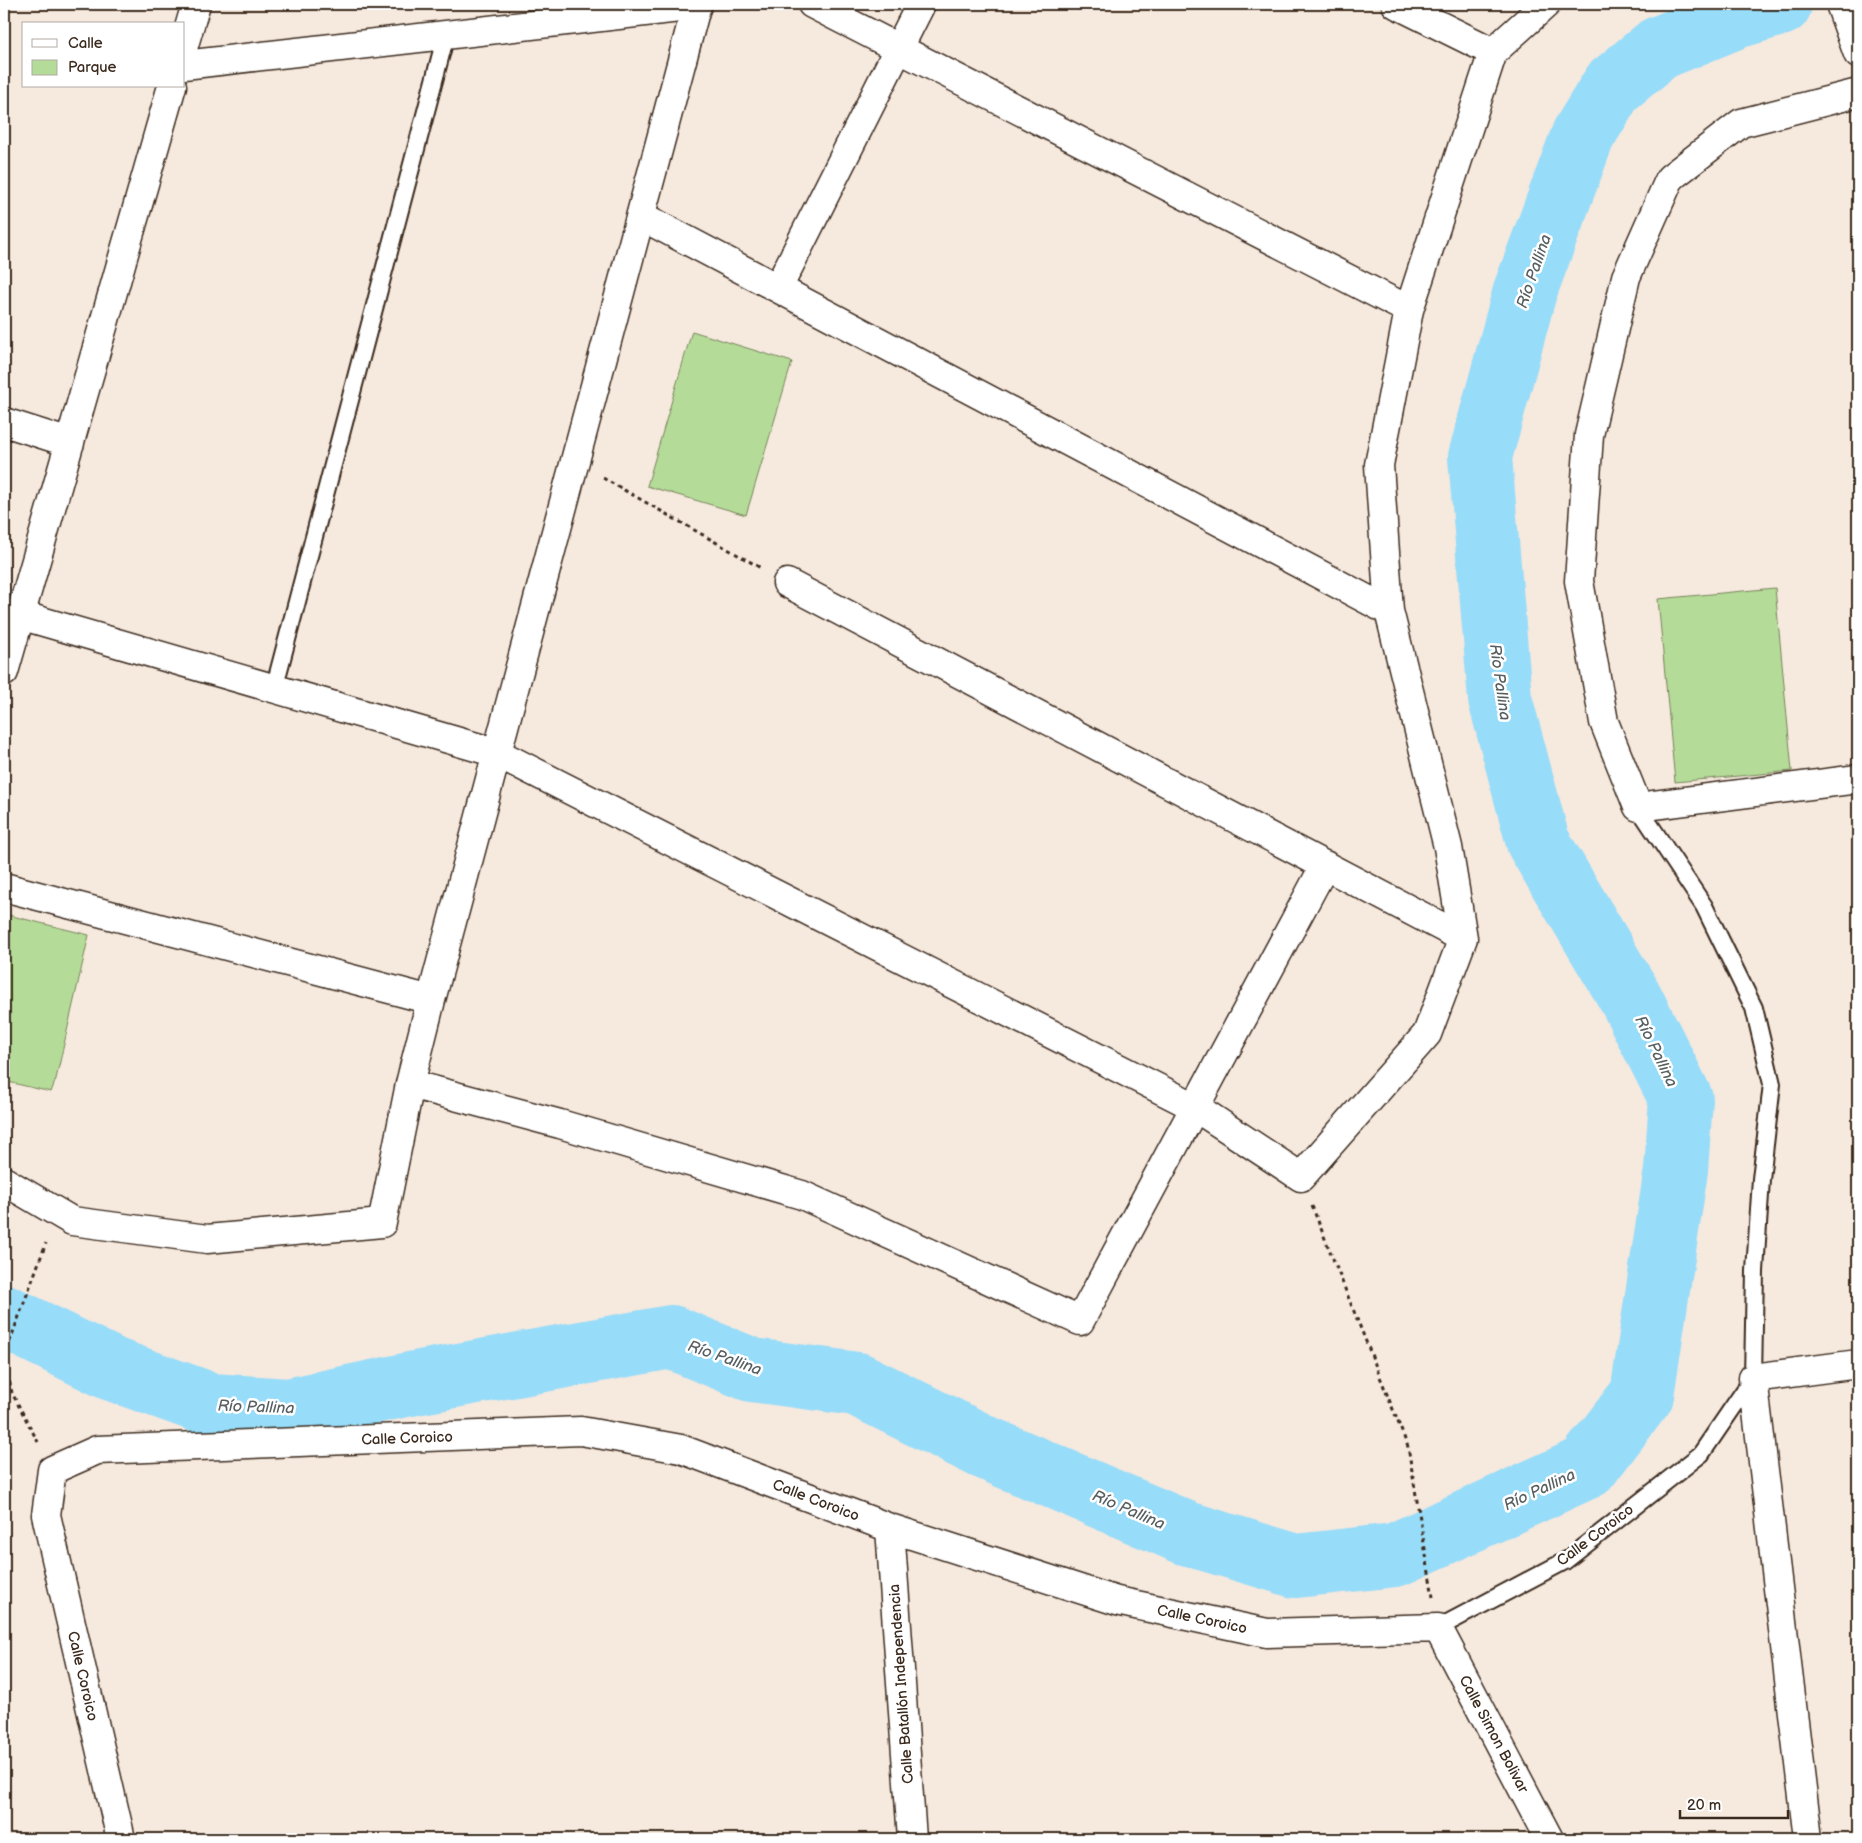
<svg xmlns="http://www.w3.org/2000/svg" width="1862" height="1843" viewBox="0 0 1862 1843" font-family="'Balsamiq Sans',sans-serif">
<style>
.green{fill:#b4dc98;stroke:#78835b}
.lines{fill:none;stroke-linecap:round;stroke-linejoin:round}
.river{stroke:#97dcf9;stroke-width:64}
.lane-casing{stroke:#3b2a1e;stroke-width:20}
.street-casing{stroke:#3b2a1e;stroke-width:31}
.primary-casing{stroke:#3b2a1e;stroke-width:31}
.path{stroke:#3b2a1e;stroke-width:3;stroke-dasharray:4 4;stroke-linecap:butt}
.lane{stroke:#fff;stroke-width:16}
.street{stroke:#fff;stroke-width:28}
.primary{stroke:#fff;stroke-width:28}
.labels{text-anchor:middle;stroke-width:5;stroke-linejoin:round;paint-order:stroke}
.street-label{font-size:15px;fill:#3b2a1e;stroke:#fff}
.water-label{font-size:16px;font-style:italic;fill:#575f60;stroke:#fff}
</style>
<rect width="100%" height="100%" fill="#f6e9de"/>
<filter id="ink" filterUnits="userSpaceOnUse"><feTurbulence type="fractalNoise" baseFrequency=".02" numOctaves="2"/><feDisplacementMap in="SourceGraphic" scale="10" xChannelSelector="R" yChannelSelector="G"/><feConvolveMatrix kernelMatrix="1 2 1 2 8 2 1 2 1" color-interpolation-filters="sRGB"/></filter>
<g filter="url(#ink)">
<!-- green -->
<path class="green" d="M692,331L792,362L746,515L647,486Z
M1775,588L1792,771L1675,782L1658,599Z
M4,914L89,935L56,1079L51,1092L4,1081Z"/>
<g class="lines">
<!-- river -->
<path class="river" d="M4,1316L112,1369L212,1405L288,1410L415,1383L671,1337L752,1370L857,1384L984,1447L1186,1533L1296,1566L1395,1555L1587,1467L1642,1395L1676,1170L1681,1099L1630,997L1538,842L1500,699L1480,457L1525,291L1583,135L1613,86L1659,48L1735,17L1780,4"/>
<!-- lane casing -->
<g class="lane-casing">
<path id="lane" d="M274,689L446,35
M1438,1628L1565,1561L1701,1454L1753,1378L1755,1271L1761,1179L1772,1084L1754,1008L1704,906L1638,807"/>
</g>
<!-- street casing -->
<g class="street-casing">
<path id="street" d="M812,4L1409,310
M1396,4L1493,52
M184,45L196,4
M184,65L697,6
M1858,93L1741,123L1670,178L1626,277L1589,435L1579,581L1604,722L1638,807L1858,779
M641,216L1389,611
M778,288L921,4
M4,422L70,443
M787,583L1463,938
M20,615L497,753L1195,1107L1301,1177L1427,1034L1463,938L1448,847L1389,611L1379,465L1409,310L1493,52L1546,4
M4,672L172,86
M4,887L431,1000
M410,1084L560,1124L802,1195L1080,1321L1325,865
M4,1181L72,1221L207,1239L382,1223L410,1084L431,1000L697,4
M890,1528L912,1839
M121,1839L46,1515L52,1470L97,1450L581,1431L681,1449L890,1528L1117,1601L1267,1633L1438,1628L1549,1839
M1808,1839L1753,1378L1858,1364"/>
</g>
<!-- primary casing -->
<g class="primary-casing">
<path id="primary" d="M1840,4L1858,54"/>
</g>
<!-- path -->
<path class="path" d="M603,478L761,568
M1312,1206L1408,1447L1433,1597
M4,1357L46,1243
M4,1358L12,1393L38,1442"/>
<!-- lane -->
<use href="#lane" class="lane"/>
<!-- street -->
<use href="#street" class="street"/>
<!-- primary -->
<use href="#primary" class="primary"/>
</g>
</g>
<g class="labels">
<!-- street labels -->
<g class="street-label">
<text transform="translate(407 1438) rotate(-2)" y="5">Calle Coroico</text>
<text transform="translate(816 1500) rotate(21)" y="5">Calle Coroico</text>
<text transform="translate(1595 1535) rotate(-37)" y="5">Calle Coroico</text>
<text transform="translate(1202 1619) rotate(12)" y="5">Calle Coroico</text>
<text transform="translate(83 1676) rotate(77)" y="5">Calle Coroico</text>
<text transform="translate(901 1684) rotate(-94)" y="5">Calle Batallón Independencia</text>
<text transform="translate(1494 1734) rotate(62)" y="5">Calle Simon Bolivar</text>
</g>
<!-- water labels -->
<g class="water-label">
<text transform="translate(1533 271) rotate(-71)" y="6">Río Pallina</text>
<text transform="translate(1501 682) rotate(82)" y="6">Río Pallina</text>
<text transform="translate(1657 1051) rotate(64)" y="6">Río Pallina</text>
<text transform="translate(725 1357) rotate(19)" y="6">Río Pallina</text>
<text transform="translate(256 1406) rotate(2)" y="6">Río Pallina</text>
<text transform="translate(1539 1489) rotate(-25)" y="6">Río Pallina</text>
<text transform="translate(1129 1509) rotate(23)" y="6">Río Pallina</text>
</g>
</g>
<!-- margin -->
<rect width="1862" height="1843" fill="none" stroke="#fff" stroke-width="20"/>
<rect x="10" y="10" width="1842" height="1823" fill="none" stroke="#3b2a1e" stroke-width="2" filter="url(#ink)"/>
<!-- legend -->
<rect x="22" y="22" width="162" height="65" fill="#ffffff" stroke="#b1aaa5"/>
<rect x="32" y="39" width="25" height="8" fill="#ffffff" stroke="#b1aaa5"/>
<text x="68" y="48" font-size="15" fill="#3b2a1e">Calle</text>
<rect x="32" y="60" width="25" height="15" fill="#b4dc98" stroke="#b1aaa5"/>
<text x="68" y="72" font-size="15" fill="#3b2a1e">Parque</text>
<!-- scale -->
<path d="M1680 1810v8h108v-8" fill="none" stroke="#3b2a1e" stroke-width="2.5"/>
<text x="1687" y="1810" font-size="15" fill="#3b2a1e" stroke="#ffffff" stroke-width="4" paint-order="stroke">20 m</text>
</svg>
